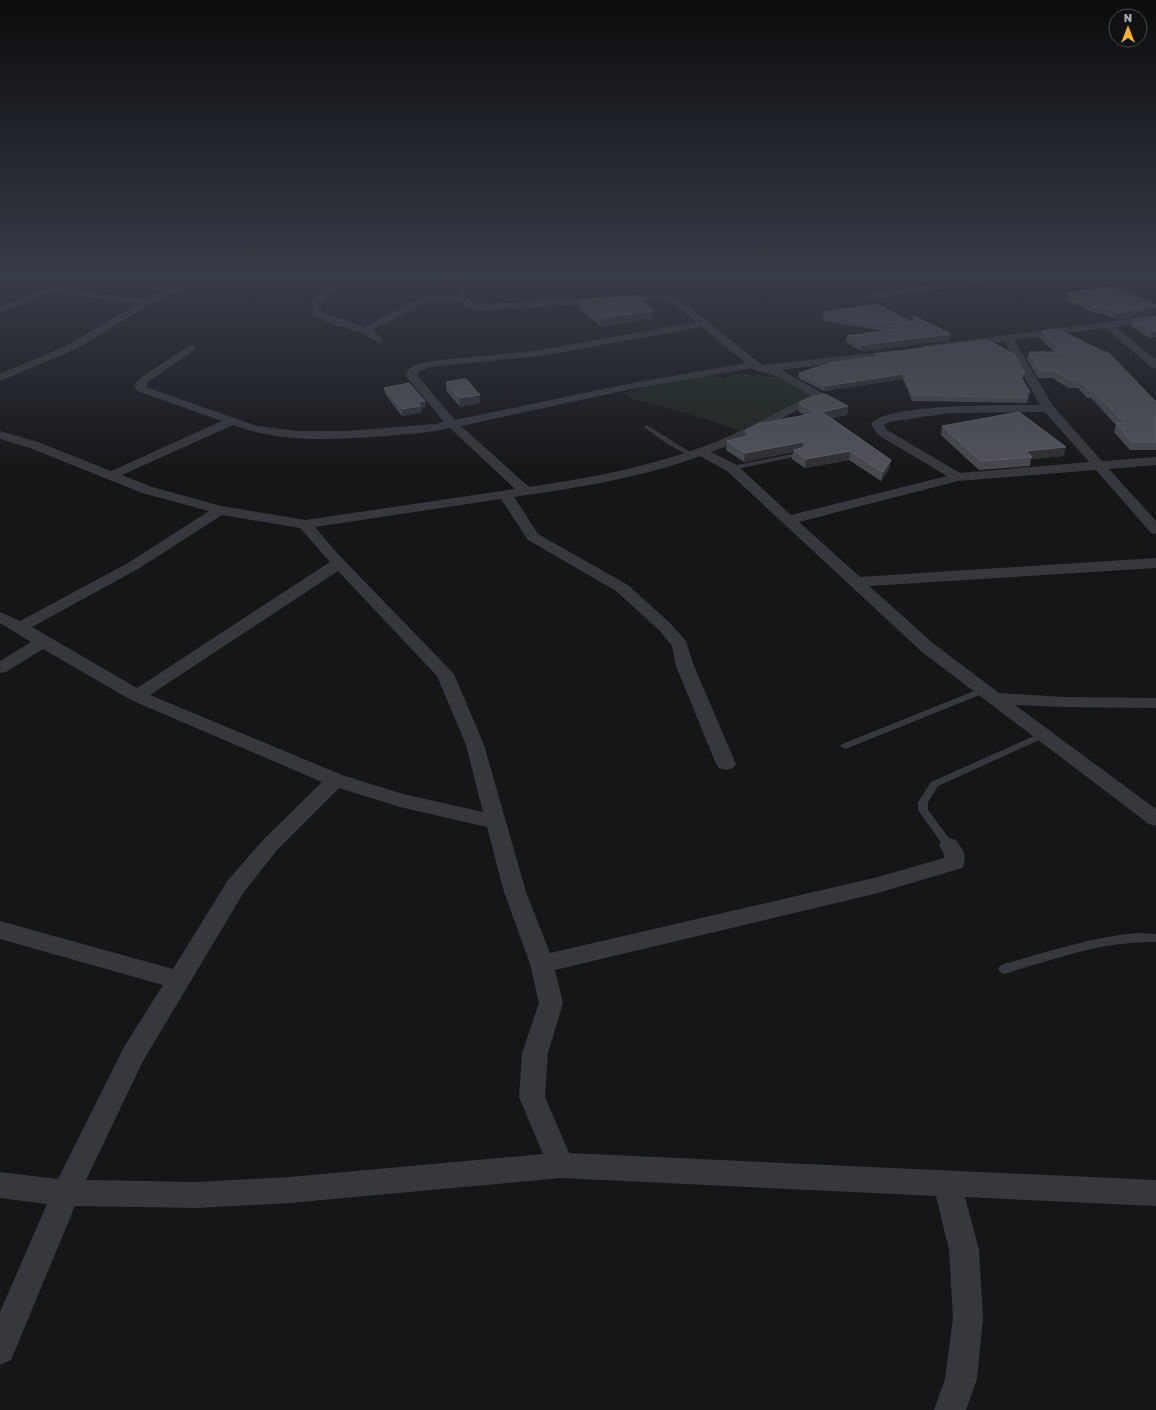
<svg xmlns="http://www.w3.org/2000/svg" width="1156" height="1410" viewBox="0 0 1156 1410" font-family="'Golos Text',sans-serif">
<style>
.green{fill:#1e261f}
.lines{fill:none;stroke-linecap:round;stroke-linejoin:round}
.service{fill:#37383d;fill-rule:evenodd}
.minor{fill:#37383d;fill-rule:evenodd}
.wall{fill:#47494d}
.shaded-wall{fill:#2f3033}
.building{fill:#525359;stroke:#5f6168}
</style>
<rect width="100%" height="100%" fill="#161618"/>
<!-- green -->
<path class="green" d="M730,373L785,378L816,395L754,426L738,431L706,419L633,399L623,393L697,376L706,375L726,378Z"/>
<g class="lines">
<!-- service -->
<path class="service" d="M435,276C447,276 456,278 464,287L465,299L461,298L460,287L452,281Z
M647,425L695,455L690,456L669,445L645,428L644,427Z
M801,452L804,454L803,455L732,470L729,468L732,466Z
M984,687L988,690L987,692L848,748L845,749L840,746L842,744Z
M1043,732L1048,735L1046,737L938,786L928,802V810L954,845L953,848H945L918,810V802L931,782Z
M1137,933L1156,934V942C1103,941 1054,959 1004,974L1000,972L998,969L1000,966L1004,964C1048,952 1091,937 1137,933Z"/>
<!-- minor -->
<path class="minor" d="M76,276H89L64,288L145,300L195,276H207L149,305L76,349L0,381V374L68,345L137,304L54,292L0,313V307Z
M345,276H357L330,293L320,304L322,312L364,327L424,296L463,295C469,297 471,303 478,305L658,293L679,299L762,365L902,350L903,352L902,354L898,355L781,370L826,395L735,443L711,452L737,465L791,515L947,476L878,435L871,424C885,403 1012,405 1040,405L1004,341L926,351L921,348L922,346L1108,322L1156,314V320L1116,327L1156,360V369L1152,368L1106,328L1014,340L1053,406L1102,461L1156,457V465L1109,469L1156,521V534L1151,533L1096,470L958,481L799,522L860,577L1156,558V568L869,586L934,644L999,693L1064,697L1156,698V708L1064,707L1015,705L1156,809V826L1149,824L922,652L727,471L700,456C640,478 576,488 514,497L538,534L628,585L671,624L686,641L694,666L736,764L733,768L726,770L719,768L716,764L676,666L672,646L659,630L616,591L528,540L501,499L315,527L337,553L454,674L484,745L526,892L550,953L878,877L944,858V854L939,845L942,840L949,838L956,840C963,850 968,857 962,868L878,893L555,970L563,1003L548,1053L545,1097L569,1153L1156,1180V1206L965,1197L979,1250L983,1318L977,1379L966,1410H934L945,1379L953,1318L949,1250L936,1196L561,1178L290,1203L197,1208L75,1206L11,1360L0,1365V1312L47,1204L0,1198V1172L58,1179L124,1047L163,985L0,939V921L173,969L228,880L263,840L322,782L131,700L43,649L6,672L0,673V661L31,642L0,623V612L20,621L128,563L209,511L142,493L30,448L0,439V431L38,442L111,471L222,421L137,391L134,385L140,378L190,345L194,346L195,348L194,350L148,382L146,387L257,426L297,431H346L435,424L444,422L405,375C410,364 420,363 431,361L540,350L696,322L673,303L658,299L478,311L467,308L460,301H429L372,330L384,340L379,343L362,333L329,323L315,316L310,304C319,291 332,284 345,276ZM702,327L746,363L627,384L455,420L417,375L420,371L431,367L540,356ZM752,368L756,371L774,375L811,395C783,409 755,425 727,437C665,464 596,477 529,487L461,426L627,390ZM1045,412L1089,462L960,473L887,430L884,425L889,422L950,413ZM233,425C282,443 334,440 386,436C407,434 429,433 450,428L515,489L305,520L221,506L152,487L122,475ZM222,515L300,528L330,562L137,688L32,627L138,569ZM338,571L437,676L466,745L483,812L403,794L342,775L150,695ZM339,788L400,807L487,827L504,892L530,964L539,1003L522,1053L519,1097L543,1154L290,1177L197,1182L86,1180L143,1061L244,892L277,850Z
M987,276H1012L1008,279L867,300L862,297L867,294Z"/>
</g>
<!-- wall -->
<path class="wall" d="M1067,293L1156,305V313L1115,319L1104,314L1100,315L1065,299Z
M579,301L653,319L600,326L579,309Z
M824,312L913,323L914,316L950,340L861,351L846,342L847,336L883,331L823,321Z
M1156,316V337L1150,338L1130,326L1132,320Z
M1042,331L1156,402V450H1130L1114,432L1116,425L1091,398H1087L1078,388H1068L1053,378H1038L1027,359L1029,352H1054L1040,338Z
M875,354L1025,373L1023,378H1022L1030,392L1029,397H1027L1028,398L1027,403L912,401L903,379L824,391L798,378L799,373L875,357Z
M446,382L480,395V403L460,407L446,390Z
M384,388L426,407L422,408V412L402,416L385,394Z
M799,403L848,406L847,415L831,418L891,460L889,469L881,481L849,460L805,468L792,459L793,452L744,462L726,450L727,441L745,437V431L804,415L798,411Z
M942,426L1064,456L1031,459L1030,466L979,470L941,435Z"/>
<!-- shaded-wall -->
<path class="shaded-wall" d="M1156,307V313L1115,319L1117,313Z
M1105,308L1104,314L1100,315L1101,309Z
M653,311V319L600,326V318Z
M1156,331V337L1150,338L1152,332Z
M951,334L950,340L861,351L862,345Z
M903,374V379L824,391L825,386Z
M480,395V403L460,407L459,398Z
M425,401L426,407L422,408V412L402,416V409L418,402Z
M848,406L847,415L821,420L822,412Z
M803,442L802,451L794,450L793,452L744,462L745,453Z
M1066,447L1064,456L1031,459L1032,457L1026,451Z
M850,451L849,460L805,468L806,459Z
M891,460L889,469L881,481L883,472Z"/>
<!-- building -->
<path class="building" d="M1113,287L1156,305V307L1117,313L1105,308L1101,309L1067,293Z
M638,296L653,311L600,318L579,301Z
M877,304L914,323V316L951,334L862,345L847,336L902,328L824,315V312Z
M1156,316V331L1152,332L1132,320Z
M1057,329L1104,352H1108L1156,402V442H1132L1116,423H1125L1093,391H1090L1080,380H1070L1055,371H1040L1029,352H1063L1042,331Z
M988,340L1014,354L1025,373H1018L1030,392H1022L1028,398L913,395L903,374L825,386L799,373L830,363L878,356L875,354Z
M466,379L480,395L459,398L446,382Z
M409,383L425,401L418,402L421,406L402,409L384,388Z
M825,394L848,406L822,412L891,460L883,472L850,451L806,459L794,450L805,447L807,445L803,442L745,453L727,441L752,435L745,431L758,424L816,413L799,403L811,397Z
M1019,412L1066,447L1026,451L1032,457L981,461L942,426Z"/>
<!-- sky -->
<linearGradient id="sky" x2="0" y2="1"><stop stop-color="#0c0c0d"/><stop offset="0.58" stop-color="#363c48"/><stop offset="1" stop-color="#363c48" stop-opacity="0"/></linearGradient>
<rect width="1156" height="474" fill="url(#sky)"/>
<!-- north arrow -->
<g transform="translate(1128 28)"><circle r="19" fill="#111113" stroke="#4d4f55"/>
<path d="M0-3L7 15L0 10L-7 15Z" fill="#f2b134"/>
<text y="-6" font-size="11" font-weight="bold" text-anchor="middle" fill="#a8adb8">N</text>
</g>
</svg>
